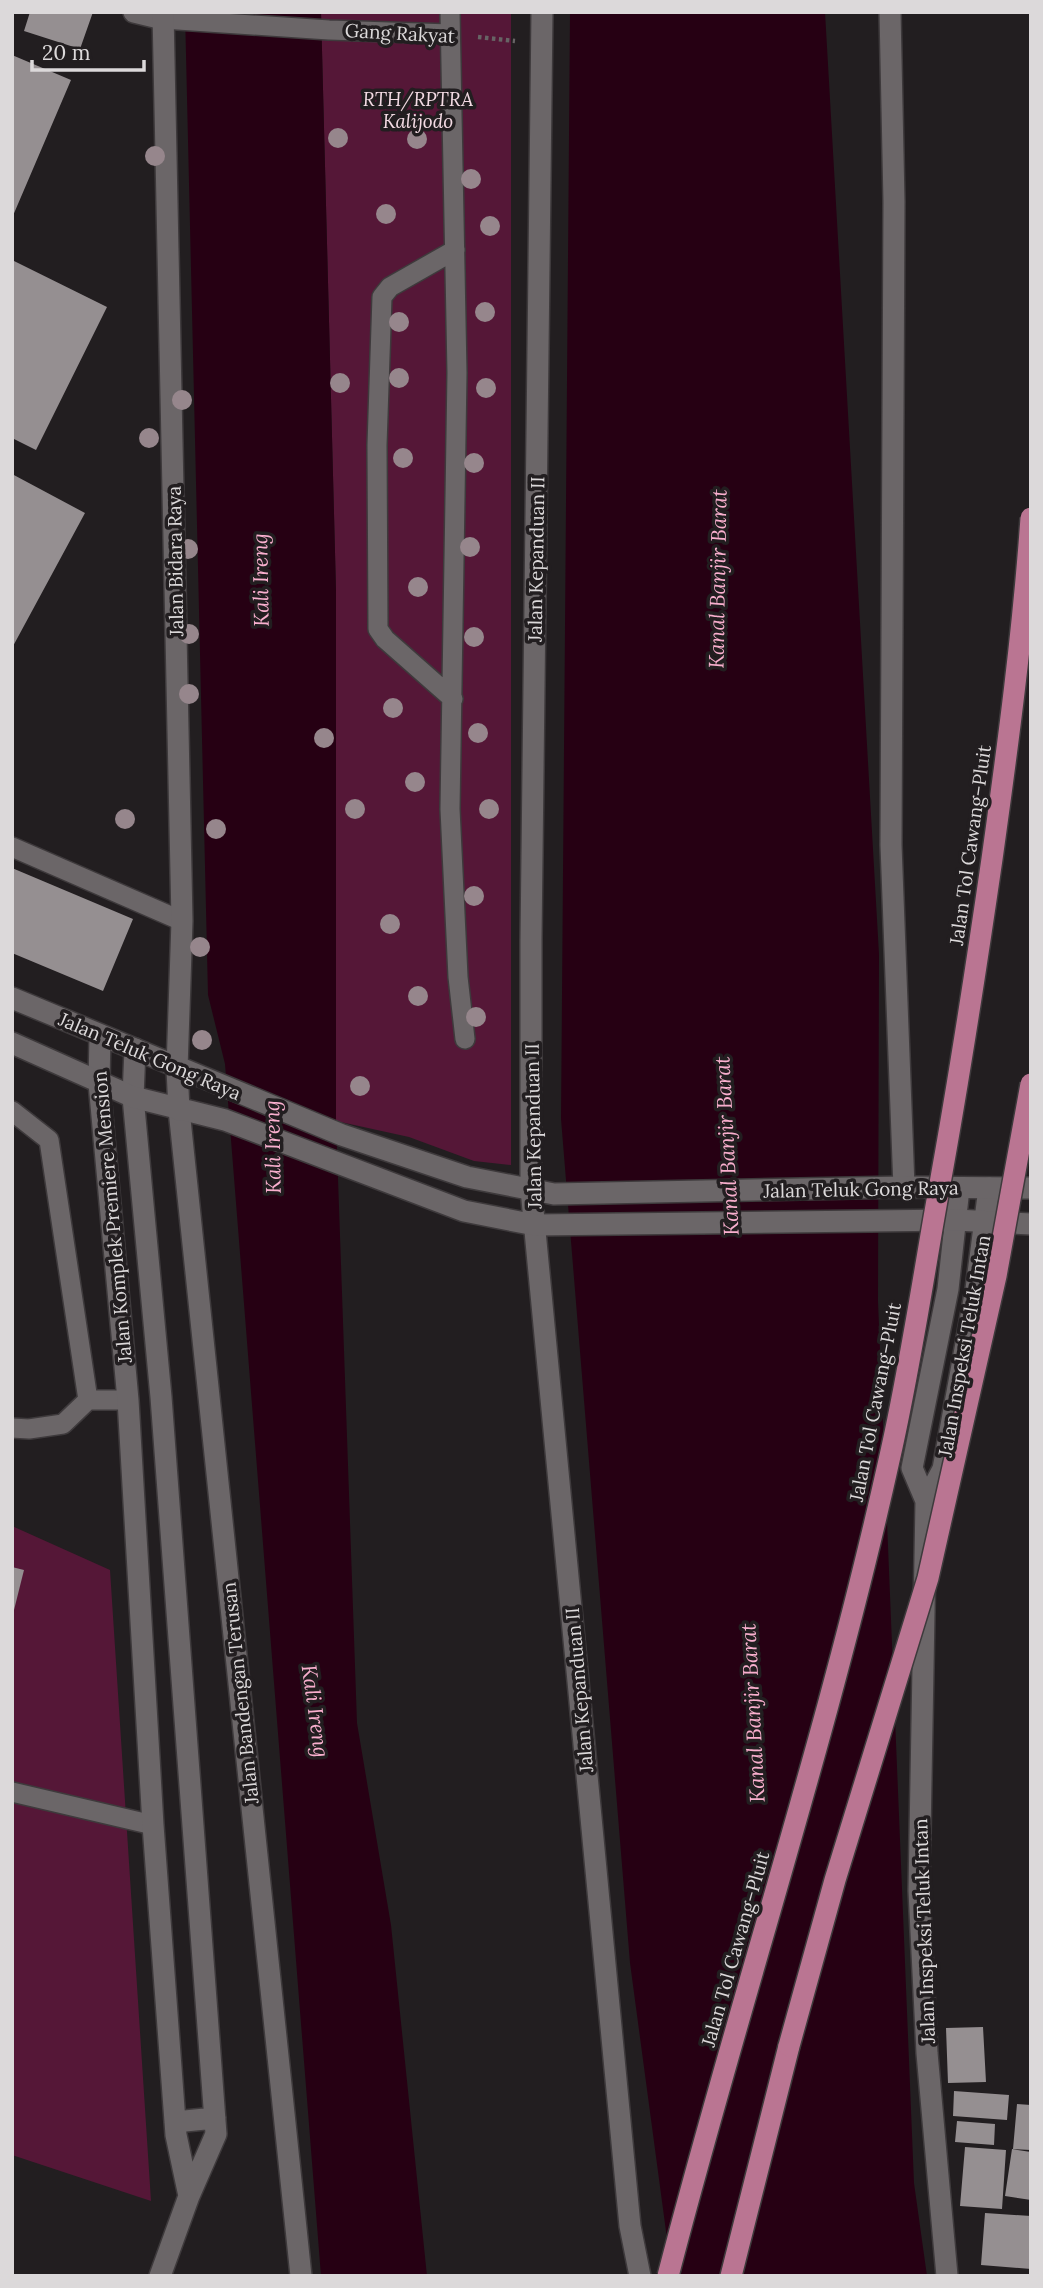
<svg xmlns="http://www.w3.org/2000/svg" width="1043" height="2288" viewBox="0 0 1043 2288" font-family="Lora,serif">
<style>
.green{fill:#551737}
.water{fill:#260013}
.building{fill:#958f91}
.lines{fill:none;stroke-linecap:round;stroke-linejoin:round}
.lane-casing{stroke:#3e3a3c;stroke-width:22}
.street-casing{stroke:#3e3a3c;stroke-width:24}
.secondary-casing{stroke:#3e3a3c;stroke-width:24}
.highway-casing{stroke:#3e3a3c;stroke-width:24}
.path{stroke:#676465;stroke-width:4.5;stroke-dasharray:3.5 3.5;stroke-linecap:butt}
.lane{stroke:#6b6668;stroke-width:19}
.street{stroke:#6b6668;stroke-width:21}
.secondary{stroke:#6b6668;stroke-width:21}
.highway{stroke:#ba7592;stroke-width:21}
.highway-bridge-casing{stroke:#3e3a3c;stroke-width:24;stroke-linecap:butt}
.highway-bridge{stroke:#ba7592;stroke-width:21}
.tree{fill:#96868c}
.labels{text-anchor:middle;stroke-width:7;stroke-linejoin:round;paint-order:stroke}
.street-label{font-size:19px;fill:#dcd9da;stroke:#221e20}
.park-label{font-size:19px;font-style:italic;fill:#f4dbe4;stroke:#221e20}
.water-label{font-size:21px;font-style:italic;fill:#f9afce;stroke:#221e20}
</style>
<rect width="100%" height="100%" fill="#221e20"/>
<!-- green -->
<path class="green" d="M321,12H511V1165L474,1161L409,1137L336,1121V591Z
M12,1526L110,1570L151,2201L12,2155Z"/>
<!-- water -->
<path class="water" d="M185,12H321L336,591V1121L357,1723L391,1925L427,2276H321L225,1064L208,995Z
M570,12H825L879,954L878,1301L914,2183L927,2276H672L630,1963L561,1119Z"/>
<!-- building -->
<path class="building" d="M30,12H93L80,49L24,31Z
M12,55L71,80L12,218Z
M12,260L107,307L36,450L12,438Z
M12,474L85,513L12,648Z
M12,868L133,919L103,991L12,953Z
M12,1567L24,1570L13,1614H12Z
M983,2027L986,2082L948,2083L946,2028Z
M954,2091L1009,2095L1007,2120L953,2116Z
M1017,2104L1031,2105V2150L1013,2149Z
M957,2121L995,2124L994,2145L955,2142Z
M965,2147L1006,2150L1002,2209L960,2206Z
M1012,2149L1031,2152V2200L1005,2196Z
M985,2213L1031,2216V2269L981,2265Z"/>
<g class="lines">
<!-- lane casing -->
<g class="lane-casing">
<path id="lane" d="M450,12L457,373L450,809L458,977L465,1039
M163,19L329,30L450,34
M453,699L385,639L378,629L377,445L382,297L390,287L455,250
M12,847L182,921
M12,1111L49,1140L88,1400
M12,1428L29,1429L63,1424L88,1400H128
M12,1792L153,1825"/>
</g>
<!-- street casing -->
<g class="street-casing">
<path id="street" d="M134,12L163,19
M542,12L531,940V1189L630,2226L640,2276
M890,12L894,202L891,845L904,1187
M100,1035L99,1083L128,1400L153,1825L176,2135L189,2196
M135,1049L133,1097L161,1397L216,2134L189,2196L160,2276
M179,1110L301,2276
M926,1501L943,1469L976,1289L989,1188
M175,2122L215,2118
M947,2276L927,2053L919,1891L926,1501L912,1468L948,1289L959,1188"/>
</g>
<!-- secondary casing -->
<g class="secondary-casing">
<path id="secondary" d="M163,12L182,921L177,1069L179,1110
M12,998L342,1135L467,1177L554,1194L904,1187L1031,1188
M12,1043L133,1097L225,1120L464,1211L535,1225L956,1220L1031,1224"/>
</g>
<!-- highway casing -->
<g class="highway-casing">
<path id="highway" d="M731,2276L789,2046"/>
</g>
<!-- path -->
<path class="path" d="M478,37L515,41"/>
<!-- lane -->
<use href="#lane" class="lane"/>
<!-- street -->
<use href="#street" class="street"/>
<!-- secondary -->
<use href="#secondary" class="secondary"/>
<!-- highway -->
<use href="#highway" class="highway"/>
<!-- highway-bridge casing -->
<g class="highway-bridge-casing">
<path id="highway-bridge" d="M789,2046L835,1880L928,1578L996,1276L1031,1084
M668,2276C739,2002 829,1732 890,1456C910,1368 923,1278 939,1189C959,1079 976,969 992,859C1008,745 1023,632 1031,518"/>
</g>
<!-- highway-bridge -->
<use href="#highway-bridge" class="highway-bridge"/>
</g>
<!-- trees -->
<g class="tree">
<circle cx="338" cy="138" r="10"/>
<circle cx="417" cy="139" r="10"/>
<circle cx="155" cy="156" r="10"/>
<circle cx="471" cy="179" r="10"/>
<circle cx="386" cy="214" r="10"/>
<circle cx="490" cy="226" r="10"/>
<circle cx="485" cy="312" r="10"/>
<circle cx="399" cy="322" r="10"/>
<circle cx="399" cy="378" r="10"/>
<circle cx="340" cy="383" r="10"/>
<circle cx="486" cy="388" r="10"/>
<circle cx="182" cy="400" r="10"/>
<circle cx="149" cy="438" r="10"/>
<circle cx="403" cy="458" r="10"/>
<circle cx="474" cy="463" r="10"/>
<circle cx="470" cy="547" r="10"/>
<circle cx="188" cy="549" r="10"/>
<circle cx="418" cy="587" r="10"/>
<circle cx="189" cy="634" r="10"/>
<circle cx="474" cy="637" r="10"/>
<circle cx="189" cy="694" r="10"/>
<circle cx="393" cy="708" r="10"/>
<circle cx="478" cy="733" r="10"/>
<circle cx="324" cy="738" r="10"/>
<circle cx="415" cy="782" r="10"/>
<circle cx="355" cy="809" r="10"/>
<circle cx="489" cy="809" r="10"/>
<circle cx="125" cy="819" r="10"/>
<circle cx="216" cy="829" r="10"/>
<circle cx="474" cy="896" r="10"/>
<circle cx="390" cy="924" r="10"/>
<circle cx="200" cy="947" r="10"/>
<circle cx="418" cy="996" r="10"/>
<circle cx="476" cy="1017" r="10"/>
<circle cx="202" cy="1040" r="10"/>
<circle cx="360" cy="1086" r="10"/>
</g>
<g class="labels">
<!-- street labels -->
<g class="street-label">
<text transform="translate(400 33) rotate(3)" y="7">Gang Rakyat</text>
<text transform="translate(536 559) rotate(-89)" y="7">Jalan Kepanduan II</text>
<text transform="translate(175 561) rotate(-91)" y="7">Jalan Bidara Raya</text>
<text transform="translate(970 845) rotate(-82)" y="7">Jalan Tol Cawang–Pluit</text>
<text transform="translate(150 1056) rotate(23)" y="7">Jalan Teluk Gong Raya</text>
<text transform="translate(533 1126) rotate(-91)" y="7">Jalan Kepanduan II</text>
<text transform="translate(861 1189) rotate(-1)" y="7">Jalan Teluk Gong Raya</text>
<text transform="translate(112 1217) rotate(-95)" y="7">Jalan Komplek Premiere Mension</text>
<text transform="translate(964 1346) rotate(-80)" y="7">Jalan Inspeksi Teluk Intan</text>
<text transform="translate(875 1402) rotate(-79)" y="7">Jalan Tol Cawang–Pluit</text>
<text transform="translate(579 1690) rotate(-95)" y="7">Jalan Kepanduan II</text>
<text transform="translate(240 1693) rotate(-96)" y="7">Jalan Bandengan Terusan</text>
<text transform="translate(924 1931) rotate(-92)" y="7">Jalan Inspeksi Teluk Intan</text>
<text transform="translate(735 1949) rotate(-74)" y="7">Jalan Tol Cawang–Pluit</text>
</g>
<!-- park labels -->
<g class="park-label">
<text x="418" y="106">RTH/RPTRA<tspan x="418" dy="22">Kalijodo</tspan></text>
</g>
<!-- water labels -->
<g class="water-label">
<text transform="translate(718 579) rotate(-89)" y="7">Kanal Banjir Barat</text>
<text transform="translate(261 580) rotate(-91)" y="7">Kali Ireng</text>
<text transform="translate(727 1146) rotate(-93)" y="7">Kanal Banjir Barat</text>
<text transform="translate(273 1147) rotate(-91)" y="7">Kali Ireng</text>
<text transform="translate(315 1711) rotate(82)" y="7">Kali Ireng</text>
<text transform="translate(753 1713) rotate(-93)" y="7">Kanal Banjir Barat</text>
</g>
</g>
<!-- border -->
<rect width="1043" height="2288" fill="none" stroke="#dcd9da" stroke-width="28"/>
<!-- scale -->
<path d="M32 60v10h112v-10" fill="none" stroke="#dcd9da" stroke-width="3.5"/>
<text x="42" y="60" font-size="21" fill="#dcd9da" stroke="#221e20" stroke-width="5" paint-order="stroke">20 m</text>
</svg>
